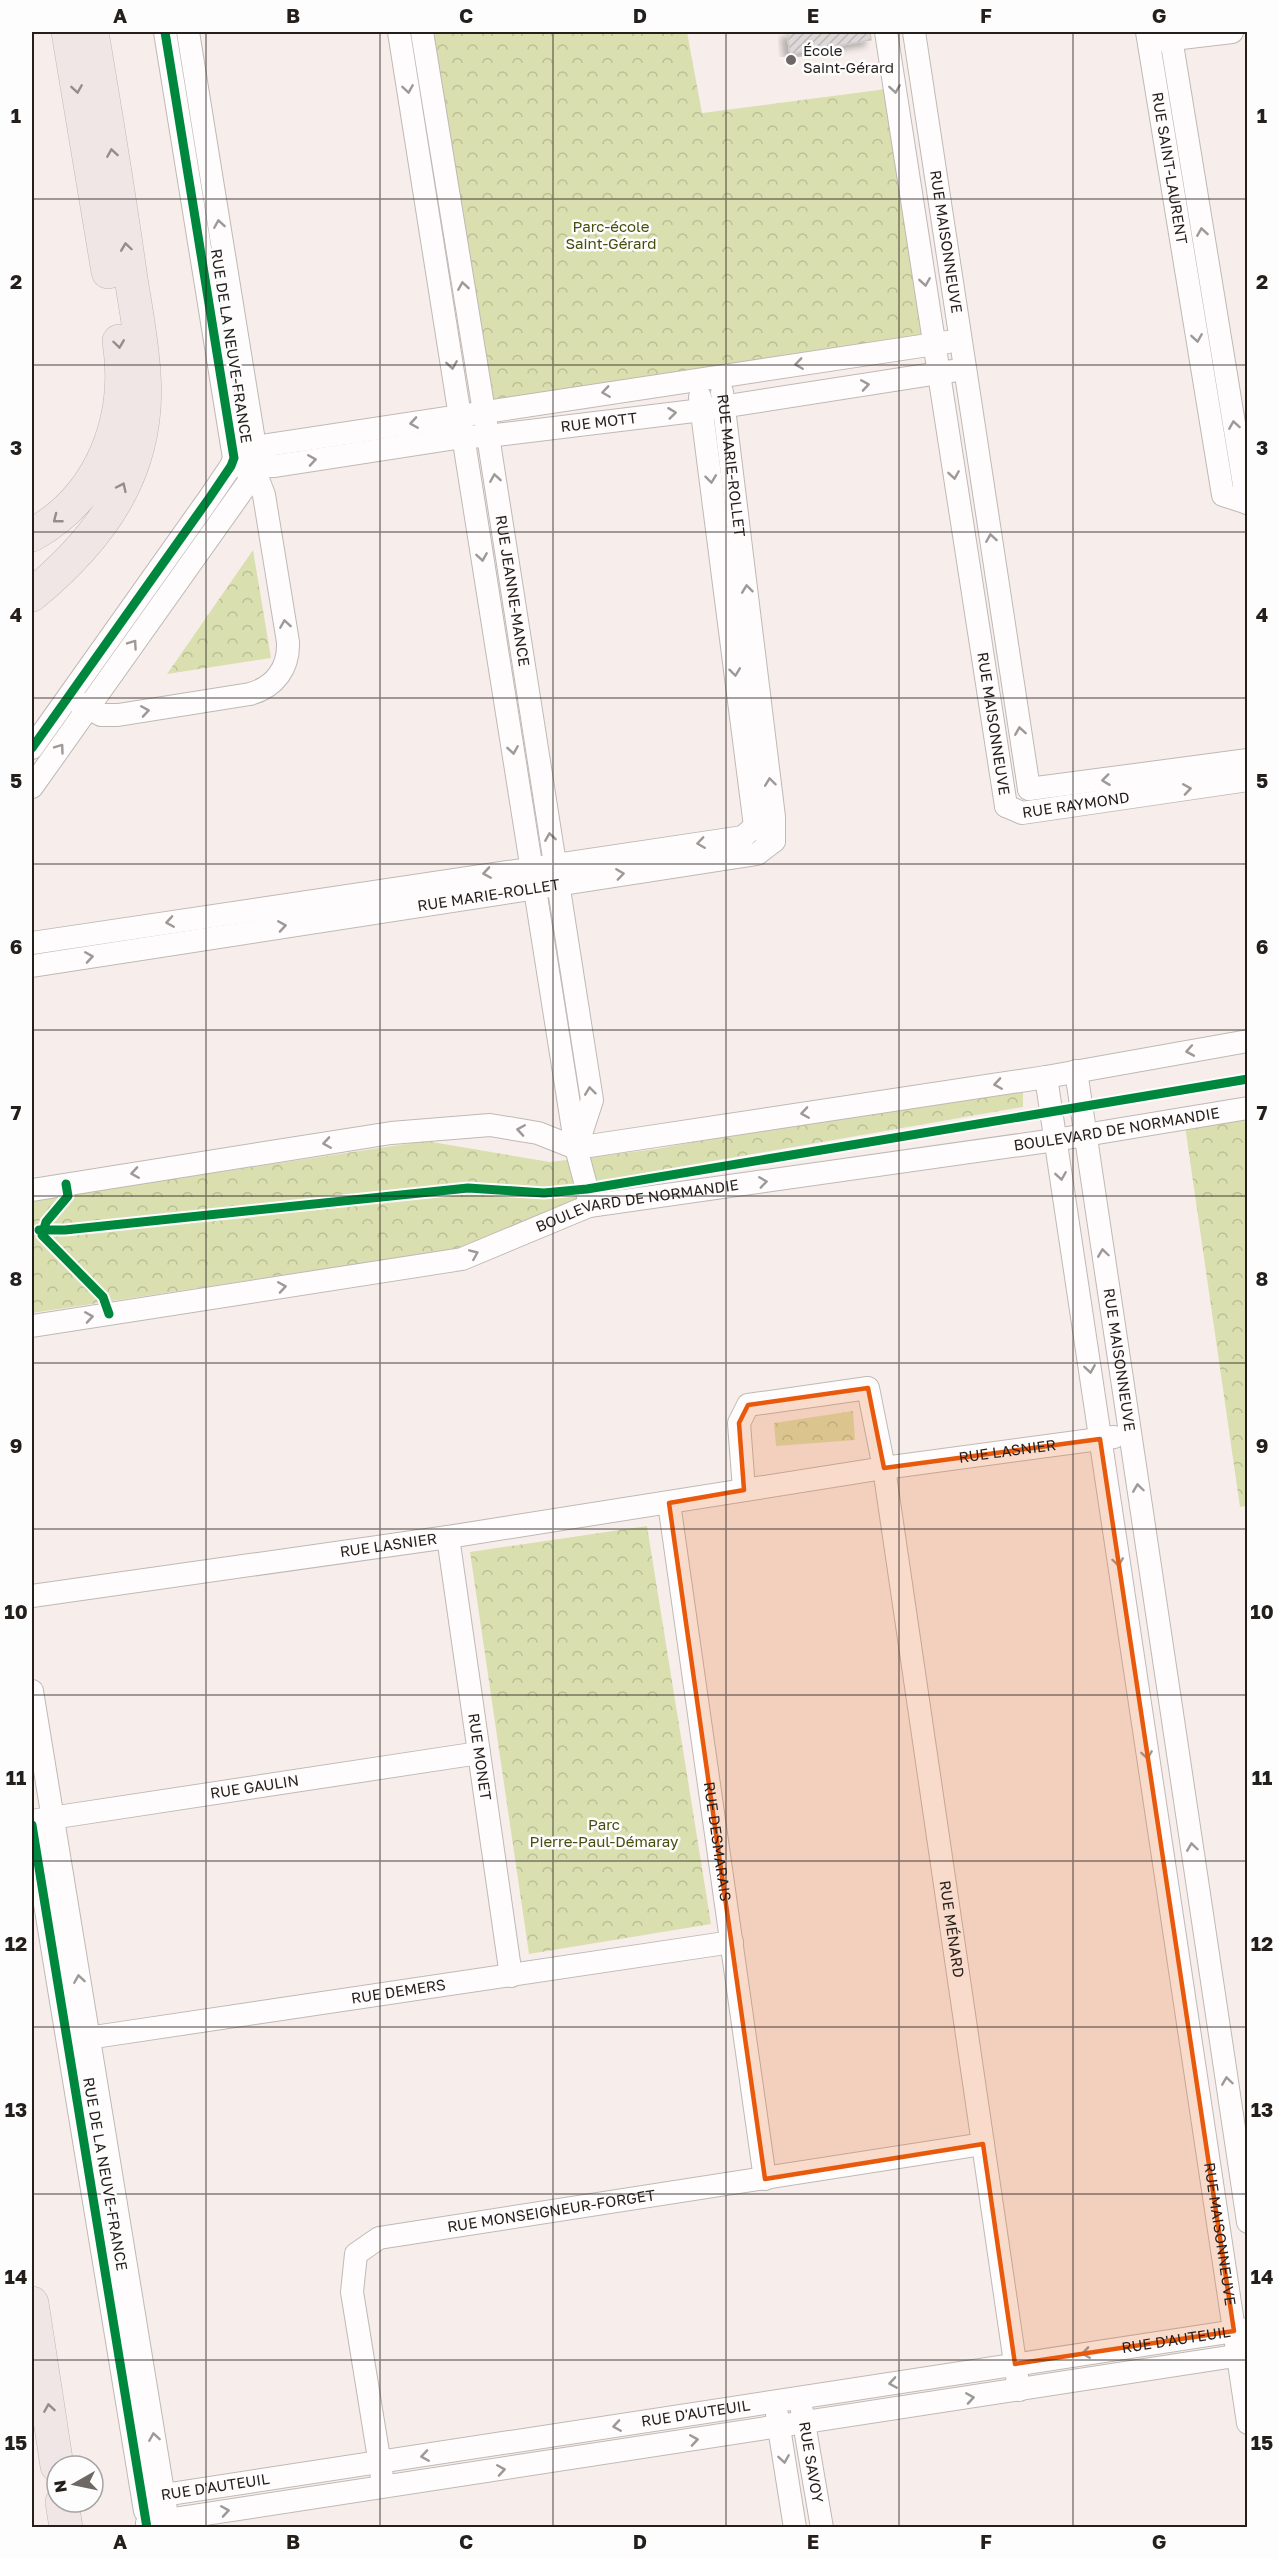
<svg xmlns="http://www.w3.org/2000/svg" width="1279" height="2559" viewBox="0 0 1279 2559" font-family="'Golos Text',sans-serif">
<style>
.park{fill:url(#park-crowns)}
.building{fill:url(#building-hatch);stroke:#cec8c8;stroke-width:1.5;filter:url(#shadow)}
.lines{fill:none;stroke-linecap:round;stroke-linejoin:round}
.street-casing{stroke:#bfb9b6;stroke-width:24}
.highway-casing{stroke:#c3b5b3;stroke-width:34}
.street{stroke:#fefcfc;stroke-width:22}
.highway{stroke:#f1e6e6;stroke-width:33}
.cycleway-casing{stroke:#fdfdfd;stroke-width:13}
.cycleway{stroke:#00873e;stroke-width:9}
.oneway{stroke:#958c8b}
.oneway2{stroke:#9c9997}
.marked{fill:#e8590c;fill-opacity:0.2;stroke:#e8590c;stroke-width:4.5;stroke-linejoin:round}
.grid{fill:none;stroke:#251f1c;stroke-width:1.5;stroke-opacity:0.55}
.poi-dot{fill:#6e6764;stroke:#fdfdfd;stroke-width:2}
.labels{text-anchor:middle;stroke-width:5;stroke-linejoin:round;paint-order:stroke}
.poi-label{font-size:15px;fill:#251f1c;stroke:#fdfdfd;text-anchor:start}
.street-label{font-size:15px;fill:#251f1c;stroke:#fdfdfd}
.park-label{font-size:15px;fill:#454f0b;stroke:#fdfdfd}
.neatline{fill:none;stroke:#251f1c;stroke-width:2}
.grid-label{font-size:20px;text-anchor:middle;font-weight:bold;fill:#251f1c}
</style>
<defs>
<pattern id="park-crowns" width="20" height="18" patternUnits="userSpaceOnUse" patternTransform="scale(1.5)"><rect width="20" height="18" fill="#dadfaf"/><path d="M2 6a3 3 0 1 1 6 0M12 15a3 3 0 1 1 6 0" fill="none" stroke="#bbbf96"/></pattern>
<pattern id="building-hatch" width="6" height="6" patternUnits="userSpaceOnUse" patternTransform="scale(1.5)"><rect width="6" height="6" fill="#ded8d8"/><path d="M-1 1l2-2M0 6l6-6M5 7l2-2" fill="none" stroke="#beb9b9"/></pattern>
<filter id="shadow"><feDropShadow dx="-5.5" dy="5.5" stdDeviation="3" flood-color="#0004"/></filter>
</defs>
<rect width="100%" height="100%" fill="#f7eeeb"/>
<!-- park -->
<path class="park" d="M421,32H687L702,113L894,88L934,344L486,410Z
M253,550L271,658L167,674Z
M1023,1080V1107L638,1174L456,1249L32,1313V1200L426,1141L550,1162L656,1149Z
M1247,1108V1506L1240,1507L1184,1119Z
M853,1411L855,1440L776,1446L774,1423Z
M647,1526L711,1924L529,1954L470,1552Z"/>
<!-- building -->
<path class="building" d="M787,32H870L871,40L790,54Z"/>
<g class="lines">
<!-- street casing -->
<g class="street-casing">
<g id="street">
<path d="M399,32L576,1148L587,1189L589,1206"/>
<path id="s1" d="M422,32L488,436L592,1100L578,1143"/>
<path id="s2" d="M886,32L1006,806"/>
<path id="s3" d="M914,32L1029,789"/>
<path id="s4" d="M1147,32L1223,495L1248,503"/>
<path d="M1170,32L1247,503"/>
<path d="M1156,41L1232,32"/>
<path id="s5" d="M722,392L774,817V841"/>
<path d="M700,397L755,826L766,834"/>
<path d="M242,449L948,342"/>
<path id="s6" d="M242,467L275,466L463,437L488,436L702,410L952,371"/>
<path d="M76,701L101,715H118L250,694C275,687 289,668 288,642L264,495L254,469"/>
<path d="M32,748L210,497L231,466L234,458L165,32"/>
<path d="M32,787L247,484L254,469L255,447L188,32"/>
<path d="M1029,789L1248,760"/>
<path id="s7" d="M1006,806L1022,813L1248,780"/>
<path d="M32,943L743,837L755,826"/>
<path id="s8" d="M32,966L757,854L774,841"/>
<path id="s9" d="M1076,1071L1248,2222"/>
<path id="s10" d="M1046,1077L1248,2423"/>
<path d="M32,1190L391,1133L490,1125L538,1133L576,1148L1046,1077L1248,1041"/>
<path id="s11" d="M32,1326L462,1259L589,1206L1055,1140L1248,1108"/>
<path id="s12" d="M744,1490L739,1423L748,1405L868,1388L884,1468L1019,2390"/>
<path id="s13" d="M669,1503L765,2179"/>
<path id="s14" d="M448,1537L511,1976"/>
<path id="s15" d="M32,1596L448,1537L884,1468L1114,1437"/>
<path d="M32,1691L166,2510"/>
<path id="s16" d="M38,1820L479,1753"/>
<path d="M32,1825L145,2511"/>
<path id="s17" d="M74,2040L732,1942"/>
<path id="s18" d="M802,2411L822,2528"/>
<path d="M777,2415L795,2528"/>
<path id="s19" d="M382,2477L352,2292L356,2254L379,2238L983,2144"/>
<path id="s20" d="M144,2498L1248,2329"/>
<path d="M147,2523L1248,2354"/>
</g>
</g>
<!-- highway casing -->
<g class="highway-casing">
<path id="highway" d="M68,32L108,272
M32,535C102,496 131,419 119,341
M32,595C102,537 151,470 144,374C142,338 134,301 129,265C118,187 105,109 92,32
M32,2303L57,2466
M62,2502L66,2528"/>
</g>
<!-- street -->
<use href="#street" class="street"/>
<!-- highway -->
<use href="#highway" class="highway"/>
<!-- cycleway casing -->
<g class="cycleway-casing">
<path id="cycleway" d="M32,748L210,497L231,466L234,458L165,32
M66,1184L68,1196L46,1222L42,1235L103,1297L109,1314
M39,1230H65L468,1188L544,1193L587,1189L1248,1079
M32,1825L147,2528"/>
</g>
<!-- cycleway -->
<use href="#cycleway" class="cycleway"/>
</g>
<!-- one-way arrows -->
<defs><path id="oneway-chevron" d="M-2-3.5L2.5 0L-2 3.5" fill="none" stroke-width="1.6" stroke-linecap="round" stroke-linejoin="round" transform="scale(1.5)"/></defs>
<g class="oneway">
<use href="#oneway-chevron" transform="translate(77 89) rotate(81)"/>
<use href="#oneway-chevron" transform="translate(112 153) rotate(-99)"/>
<use href="#oneway-chevron" transform="translate(126 247) rotate(-98)"/>
<use href="#oneway-chevron" transform="translate(119 344) rotate(82)"/>
<use href="#oneway-chevron" transform="translate(122 487) rotate(-65)"/>
<use href="#oneway-chevron" transform="translate(57 519) rotate(142)"/>
<use href="#oneway-chevron" transform="translate(49 2408) rotate(-99)"/>
</g>
<g class="oneway2">
<use href="#oneway-chevron" transform="translate(408 89) rotate(81)"/>
<use href="#oneway-chevron" transform="translate(895 89) rotate(81)"/>
<use href="#oneway-chevron" transform="translate(219 224) rotate(-99)"/>
<use href="#oneway-chevron" transform="translate(1202 232) rotate(-99)"/>
<use href="#oneway-chevron" transform="translate(925 282) rotate(81)"/>
<use href="#oneway-chevron" transform="translate(463 286) rotate(-99)"/>
<use href="#oneway-chevron" transform="translate(1197 338) rotate(81)"/>
<use href="#oneway-chevron" transform="translate(799 364) rotate(172)"/>
<use href="#oneway-chevron" transform="translate(452 365) rotate(81)"/>
<use href="#oneway-chevron" transform="translate(865 385) rotate(-9)"/>
<use href="#oneway-chevron" transform="translate(606 392) rotate(172)"/>
<use href="#oneway-chevron" transform="translate(672 413) rotate(-7)"/>
<use href="#oneway-chevron" transform="translate(414 423) rotate(171)"/>
<use href="#oneway-chevron" transform="translate(1234 425) rotate(-99)"/>
<use href="#oneway-chevron" transform="translate(312 460) rotate(-9)"/>
<use href="#oneway-chevron" transform="translate(954 475) rotate(81)"/>
<use href="#oneway-chevron" transform="translate(495 478) rotate(-99)"/>
<use href="#oneway-chevron" transform="translate(711 479) rotate(83)"/>
<use href="#oneway-chevron" transform="translate(991 538) rotate(-99)"/>
<use href="#oneway-chevron" transform="translate(482 557) rotate(81)"/>
<use href="#oneway-chevron" transform="translate(747 589) rotate(-97)"/>
<use href="#oneway-chevron" transform="translate(285 624) rotate(-99)"/>
<use href="#oneway-chevron" transform="translate(133 644) rotate(-55)"/>
<use href="#oneway-chevron" transform="translate(735 672) rotate(83)"/>
<use href="#oneway-chevron" transform="translate(145 711) rotate(-9)"/>
<use href="#oneway-chevron" transform="translate(1020 731) rotate(-99)"/>
<use href="#oneway-chevron" transform="translate(60 748) rotate(-54)"/>
<use href="#oneway-chevron" transform="translate(513 750) rotate(81)"/>
<use href="#oneway-chevron" transform="translate(1106 780) rotate(173)"/>
<use href="#oneway-chevron" transform="translate(770 782) rotate(-97)"/>
<use href="#oneway-chevron" transform="translate(1187 789) rotate(-9)"/>
<use href="#oneway-chevron" transform="translate(550 837) rotate(-99)"/>
<use href="#oneway-chevron" transform="translate(701 843) rotate(172)"/>
<use href="#oneway-chevron" transform="translate(487 873) rotate(171)"/>
<use href="#oneway-chevron" transform="translate(620 874) rotate(-8)"/>
<use href="#oneway-chevron" transform="translate(170 922) rotate(171)"/>
<use href="#oneway-chevron" transform="translate(282 926) rotate(-9)"/>
<use href="#oneway-chevron" transform="translate(89 957) rotate(-9)"/>
<use href="#oneway-chevron" transform="translate(1190 1051) rotate(170)"/>
<use href="#oneway-chevron" transform="translate(998 1084) rotate(171)"/>
<use href="#oneway-chevron" transform="translate(590 1091) rotate(-97)"/>
<use href="#oneway-chevron" transform="translate(805 1113) rotate(171)"/>
<use href="#oneway-chevron" transform="translate(521 1130) rotate(-171)"/>
<use href="#oneway-chevron" transform="translate(327 1143) rotate(171)"/>
<use href="#oneway-chevron" transform="translate(135 1173) rotate(171)"/>
<use href="#oneway-chevron" transform="translate(1061 1176) rotate(81)"/>
<use href="#oneway-chevron" transform="translate(763 1182) rotate(-8)"/>
<use href="#oneway-chevron" transform="translate(1103 1253) rotate(-98)"/>
<use href="#oneway-chevron" transform="translate(474 1254) rotate(-23)"/>
<use href="#oneway-chevron" transform="translate(282 1287) rotate(-9)"/>
<use href="#oneway-chevron" transform="translate(89 1317) rotate(-9)"/>
<use href="#oneway-chevron" transform="translate(1090 1369) rotate(81)"/>
<use href="#oneway-chevron" transform="translate(1138 1488) rotate(-98)"/>
<use href="#oneway-chevron" transform="translate(1118 1562) rotate(82)"/>
<use href="#oneway-chevron" transform="translate(1147 1755) rotate(81)"/>
<use href="#oneway-chevron" transform="translate(1192 1847) rotate(-98)"/>
<use href="#oneway-chevron" transform="translate(79 1979) rotate(-99)"/>
<use href="#oneway-chevron" transform="translate(1227 2081) rotate(-98)"/>
<use href="#oneway-chevron" transform="translate(1086 2353) rotate(171)"/>
<use href="#oneway-chevron" transform="translate(893 2383) rotate(171)"/>
<use href="#oneway-chevron" transform="translate(970 2398) rotate(-9)"/>
<use href="#oneway-chevron" transform="translate(617 2426) rotate(171)"/>
<use href="#oneway-chevron" transform="translate(154 2437) rotate(-99)"/>
<use href="#oneway-chevron" transform="translate(694 2440) rotate(-9)"/>
<use href="#oneway-chevron" transform="translate(425 2456) rotate(171)"/>
<use href="#oneway-chevron" transform="translate(784 2459) rotate(81)"/>
<use href="#oneway-chevron" transform="translate(501 2470) rotate(-9)"/>
<use href="#oneway-chevron" transform="translate(225 2511) rotate(-9)"/>
</g>
<!-- marked area -->
<path class="marked" d="M868,1388L884,1468L1100,1439L1234,2331L1015,2364L983,2144L765,2179L669,1503L744,1490L739,1423L748,1405Z"/>
<!-- grid -->
<path class="grid" d="M206,32V2528M380,32V2528M553,32V2528M726,32V2528M899,32V2528M1073,32V2528M32,199H1248M32,365H1248M32,532H1248M32,698H1248M32,864H1248M32,1030H1248M32,1196H1248M32,1363H1248M32,1529H1248M32,1695H1248M32,1861H1248M32,2027H1248M32,2194H1248M32,2360H1248"/>
<!-- markers -->
<circle class="poi-dot" cx="791" cy="60" r="6"/>
<g class="labels">
<!-- poi labels -->
<g class="poi-label">
<text x="803" y="56">École<tspan x="803" dy="17">Saint-Gérard</tspan></text>
</g>
<!-- street labels -->
<g class="street-label">
<text dy="5" stroke="none"><textPath href="#s4" startOffset="138">RUE SAINT-LAURENT</textPath></text>
<text dy="5" stroke="none"><textPath href="#s3" startOffset="212">RUE MAISONNEUVE</textPath></text>
<text transform="translate(231 346) rotate(81)" y="5">RUE DE LA NEUVE-FRANCE</text>
<text dy="5" stroke="none"><textPath href="#s6" startOffset="360">RUE MOTT</textPath></text>
<text dy="5" stroke="none"><textPath href="#s5" startOffset="74">RUE MARIE-ROLLET</textPath></text>
<text dy="5" stroke="none"><textPath href="#s1" startOffset="566">RUE JEANNE-MANCE</textPath></text>
<text dy="5" stroke="none"><textPath href="#s2" startOffset="700">RUE MAISONNEUVE</textPath></text>
<text dy="5" stroke="none"><textPath href="#s7" startOffset="72">RUE RAYMOND</textPath></text>
<text dy="5" stroke="none"><textPath href="#s8" startOffset="462">RUE MARIE-ROLLET</textPath></text>
<text dy="5" stroke="none"><textPath href="#s11" startOffset="1106">BOULEVARD DE NORMANDIE</textPath></text>
<text dy="5" stroke="none"><textPath href="#s11" startOffset="620">BOULEVARD DE NORMANDIE</textPath></text>
<text dy="5" stroke="none"><textPath href="#s9" startOffset="292">RUE MAISONNEUVE</textPath></text>
<text dy="5" stroke="none"><textPath href="#s15" startOffset="986">RUE LASNIER</textPath></text>
<text dy="5" stroke="none"><textPath href="#s15" startOffset="360">RUE LASNIER</textPath></text>
<text dy="5" stroke="none"><textPath href="#s14" startOffset="222">RUE MONET</textPath></text>
<text dy="5" stroke="none"><textPath href="#s16" startOffset="219">RUE GAULIN</textPath></text>
<text dy="5" stroke="none"><textPath href="#s13" startOffset="342">RUE DESMARAIS</textPath></text>
<text dy="5" stroke="none"><textPath href="#s12" startOffset="756">RUE MÉNARD</textPath></text>
<text dy="5" stroke="none"><textPath href="#s17" startOffset="328">RUE DEMERS</textPath></text>
<text transform="translate(105 2174) rotate(80)" y="5">RUE DE LA NEUVE-FRANCE</text>
<text dy="5" stroke="none"><textPath href="#s19" startOffset="428">RUE MONSEIGNEUR-FORGET</textPath></text>
<text dy="5" stroke="none"><textPath href="#s10" startOffset="1170">RUE MAISONNEUVE</textPath></text>
<text dy="5" stroke="none"><textPath href="#s20" startOffset="1044">RUE D'AUTEUIL</textPath></text>
<text dy="5" stroke="none"><textPath href="#s20" startOffset="558">RUE D'AUTEUIL</textPath></text>
<text dy="5" stroke="none"><textPath href="#s18" startOffset="52">RUE SAVOY</textPath></text>
<text dy="5" stroke="none"><textPath href="#s20" startOffset="72">RUE D'AUTEUIL</textPath></text>
</g>
<!-- park labels -->
<g class="park-label">
<text x="611" y="232">Parc-école<tspan x="611" dy="17">Saint-Gérard</tspan></text>
<text x="604" y="1830">Parc<tspan x="604" dy="17">Pierre-Paul-Démaray</tspan></text>
</g>
</g>
<!-- border -->
<rect width="1279" height="2559" fill="none" stroke="#fdfdfd" stroke-width="66"/>
<!-- north arrow -->
<g transform="translate(75 2484) rotate(261)"><circle r="28" fill="#fdfdfd" stroke="#a7a4a3" stroke-width="1.5"/>
<path d="M0-4.5L10 22L0 15L-10 22Z" fill="#6e6764"/>
<text y="-9" font-size="16" font-weight="bold" text-anchor="middle" fill="#251f1c">N</text>
</g>
<rect x="33" y="33" width="1213" height="2493" class="neatline"/>
<g class="grid-label">
<text x="120" y="23">A</text>
<text x="293" y="23">B</text>
<text x="466" y="23">C</text>
<text x="640" y="23">D</text>
<text x="813" y="23">E</text>
<text x="986" y="23">F</text>
<text x="1159" y="23">G</text>
<text x="16" y="123">1</text>
<text x="1262" y="123">1</text>
<text x="16" y="289">2</text>
<text x="1262" y="289">2</text>
<text x="16" y="455">3</text>
<text x="1262" y="455">3</text>
<text x="16" y="622">4</text>
<text x="1262" y="622">4</text>
<text x="16" y="788">5</text>
<text x="1262" y="788">5</text>
<text x="16" y="954">6</text>
<text x="1262" y="954">6</text>
<text x="16" y="1120">7</text>
<text x="1262" y="1120">7</text>
<text x="16" y="1286">8</text>
<text x="1262" y="1286">8</text>
<text x="16" y="1453">9</text>
<text x="1262" y="1453">9</text>
<text x="16" y="1619">10</text>
<text x="1262" y="1619">10</text>
<text x="16" y="1785">11</text>
<text x="1262" y="1785">11</text>
<text x="16" y="1951">12</text>
<text x="1262" y="1951">12</text>
<text x="16" y="2117">13</text>
<text x="1262" y="2117">13</text>
<text x="16" y="2284">14</text>
<text x="1262" y="2284">14</text>
<text x="16" y="2450">15</text>
<text x="1262" y="2450">15</text>
<text x="120" y="2549">A</text>
<text x="293" y="2549">B</text>
<text x="466" y="2549">C</text>
<text x="640" y="2549">D</text>
<text x="813" y="2549">E</text>
<text x="986" y="2549">F</text>
<text x="1159" y="2549">G</text>
</g>
</svg>
